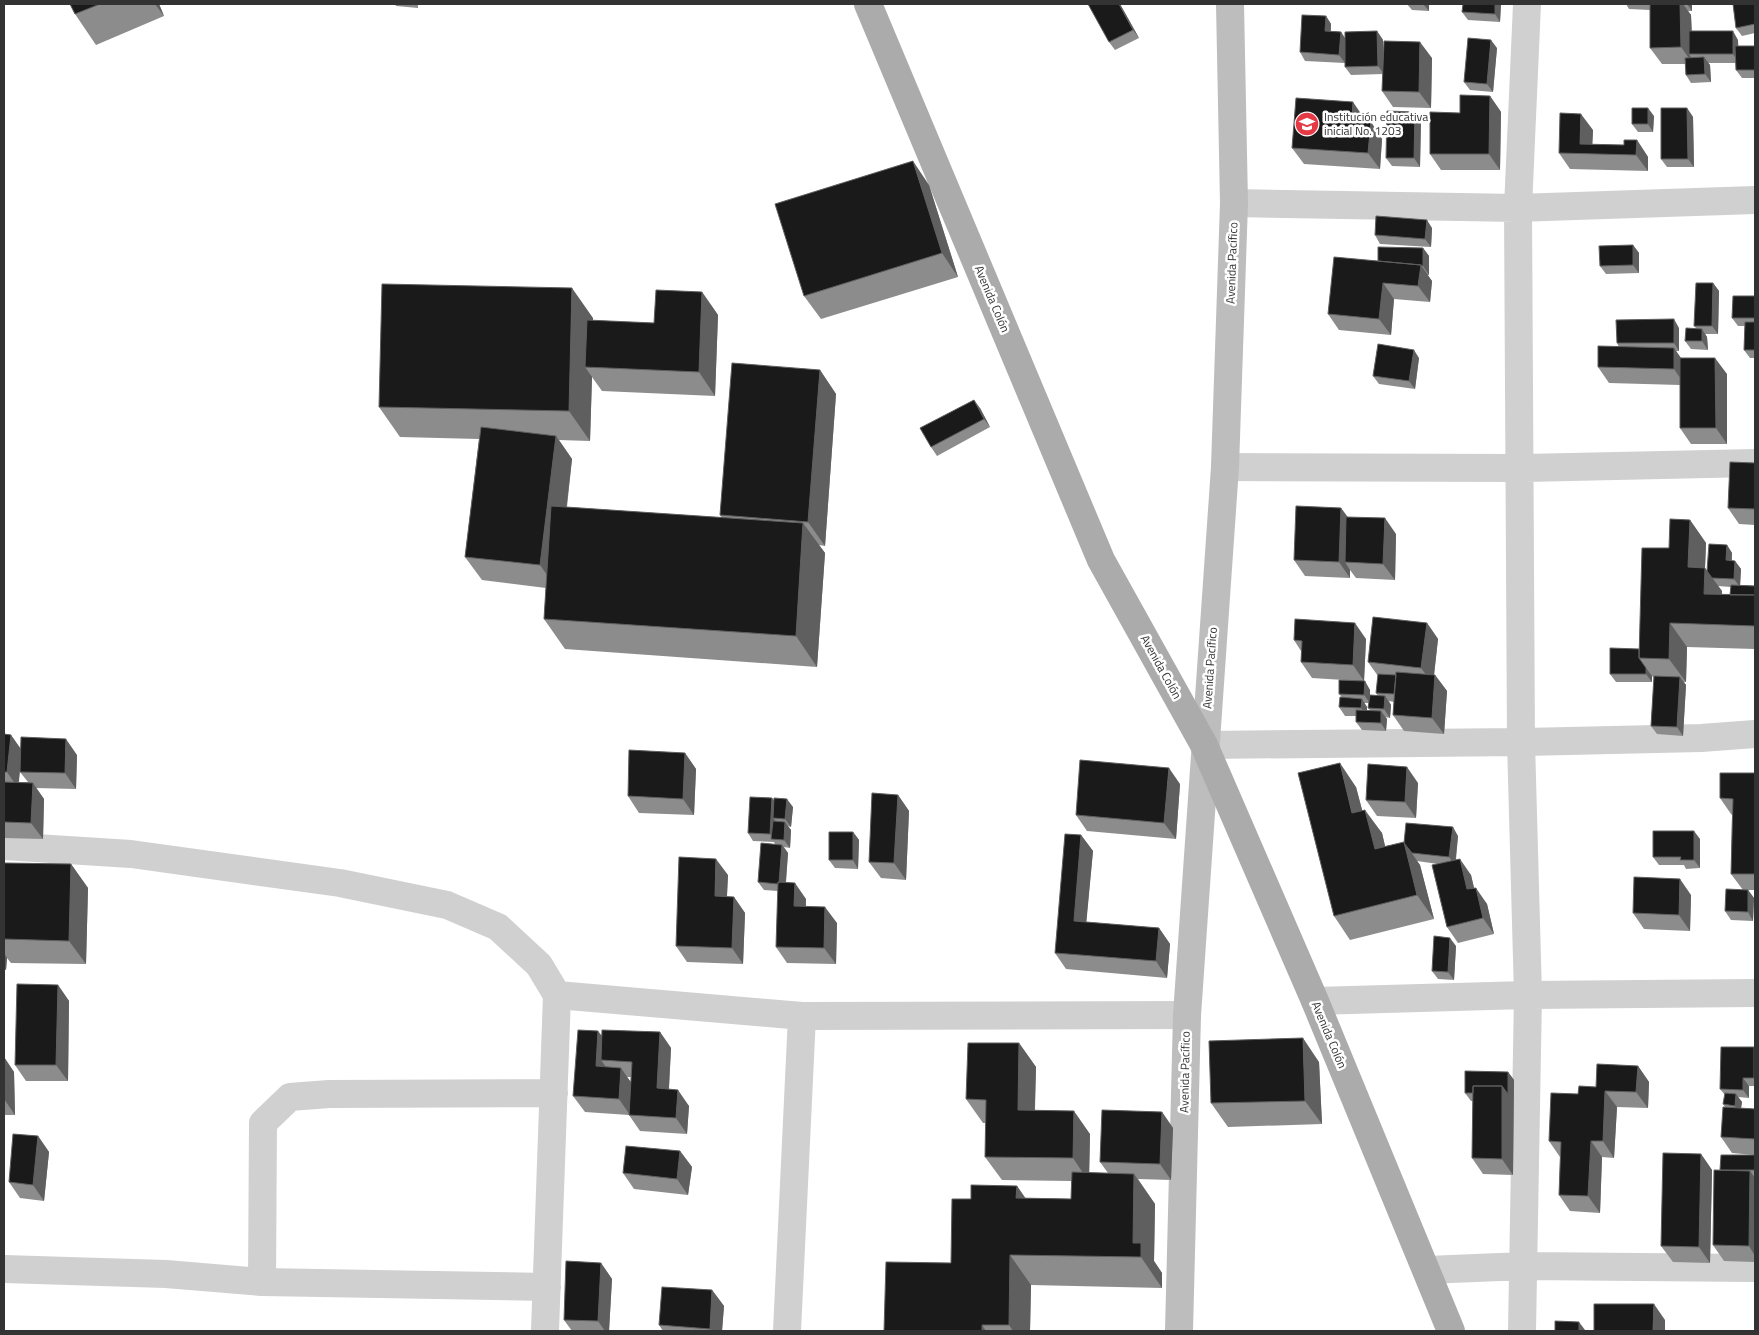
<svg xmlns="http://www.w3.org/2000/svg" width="1759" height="1335" viewBox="0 0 1759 1335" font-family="'Titillium Web',sans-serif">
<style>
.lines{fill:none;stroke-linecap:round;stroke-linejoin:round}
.street{stroke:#d0d0d0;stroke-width:28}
.secondary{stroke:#bdbdbd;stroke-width:28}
.primary{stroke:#ababab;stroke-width:28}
.wall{fill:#8c8c8c;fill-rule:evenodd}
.shaded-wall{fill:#5f5f5f}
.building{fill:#1a1a1a;stroke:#5f5f5f}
.labels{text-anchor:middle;stroke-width:5;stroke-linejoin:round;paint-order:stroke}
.poi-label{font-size:12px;fill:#333;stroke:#fff;text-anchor:start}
.street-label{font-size:12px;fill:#333;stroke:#fff}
</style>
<rect width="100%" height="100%" fill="#fff"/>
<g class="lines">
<!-- street -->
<path class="street" d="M1234,203L1518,208L1755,200
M1225,467L1519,468L1755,463
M1204,745L1521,742L1701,738L1755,734
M4,846L131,854L340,883L447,905L498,927L539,965L557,995L545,1331
M557,995L802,1016L1187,1015
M1315,1001L1528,995L1755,993
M4,1269L166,1274L262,1282L263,1123L290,1097L329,1094L554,1093
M1427,1270L1524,1266L1755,1268
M262,1282L547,1287
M787,1331L802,1016
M1522,1331L1528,995L1521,742L1518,208L1527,4"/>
<!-- secondary -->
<path class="secondary" d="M1179,1331L1187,1015L1225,467L1234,203L1230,4"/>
<!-- primary -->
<path class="primary" d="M868,4L1101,560L1204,745L1315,1001L1451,1331"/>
</g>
<!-- wall -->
<path class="wall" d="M70,4H159L164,16L96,45L75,14Z
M395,4H418V8L396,6Z
M1120,4L1139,38L1115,50L1109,42Z
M1407,4H1429V11L1412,10Z
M1501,4L1500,22L1468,20L1462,12Z
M1626,4H1692V11H1688L1691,15L1692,31L1738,40V46H1755V78H1742L1736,70V63H1708L1710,65L1711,82L1691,83L1686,75L1685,64H1662L1650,48V10L1629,9Z
M1755,4V33L1742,36L1736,28Z
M1326,16L1331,24V31L1341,32L1345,38L1377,31L1383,40V56L1432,58L1431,108L1393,107L1382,91L1383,74L1351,75L1345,67V63L1305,61L1300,52Z
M1497,48L1493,92L1470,90L1464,82Z
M1490,96L1501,112L1500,170H1441L1430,154L1460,113Z
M1687,108L1693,117L1694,167H1667L1661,159Z
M1415,112L1421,120L1420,167L1392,166L1386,158Z
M1654,116L1653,132H1638L1632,124Z
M1364,118V122H1371L1382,139L1380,169L1304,164L1292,148Z
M1593,130L1592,145H1624L1637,140L1648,157V171L1570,169L1559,153Z
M929,185L958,277L821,319L804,296Z
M1432,228L1431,247L1380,244L1375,235Z
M1633,245L1639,253V273L1606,274L1600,266Z
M1423,248L1429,256V275H1427L1432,281L1430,302L1394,299L1391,335L1339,330L1328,314L1378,261Z
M1713,283L1719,291L1718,334H1705L1707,337L1708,350L1691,349L1685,341L1697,329L1694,326Z
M702,292L718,315L715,396L602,391L592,377L590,441L559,440L572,459L567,507L722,518L720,515L820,370L836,394L825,546L819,545L825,553L817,667L565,649L544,619L546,588L482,580L465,557L479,439L400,437L379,407L593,318V321L654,323Z
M1755,296V358H1750L1744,350L1745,326H1738L1732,318Z
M1679,328V351H1676L1681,358L1727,374V444H1691L1680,428V385L1609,383L1598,367L1619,347L1617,343Z
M1419,358L1415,389L1379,384L1373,376Z
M980,408L990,427L937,456L931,447Z
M1755,463V525L1739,524L1728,508Z
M1341,508L1347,517L1396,534L1395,580L1356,578L1350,570V578L1305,576L1294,560Z
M1690,520L1706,543L1705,568L1707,571L1727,545L1732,553V561H1735L1741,569L1740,585L1755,586V649L1687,647L1686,682H1684L1686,685L1683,736L1657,734L1651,726L1654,678L1652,676V682H1616L1610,674L1639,649L1669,548ZM1718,586L1731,587L1730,595L1722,594V591Z
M1427,623L1438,639L1434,675H1435L1447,691L1444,734L1404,731L1393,715L1394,702L1389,701L1391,705L1390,718L1385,717L1387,719L1386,731L1362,730L1356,722V716H1345L1339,707L1342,697L1339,694L1360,681L1312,678L1301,662V651L1294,640L1366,639L1364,681L1370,690V695L1378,696L1376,693L1378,676L1368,662ZM1364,703H1369L1368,708L1370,710H1367V707Z
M4,734L11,735L21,749L77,755L76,789L36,788L44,799L43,839L4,838ZM20,768V772L28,782H19Z
M685,753L696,769L694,815L639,813L628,796Z
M1755,773V890H1743L1731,874L1732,815L1731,814L1720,798Z
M1418,783L1416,818L1377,816L1366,800Z
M1180,784L1176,839L1087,831L1076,815Z
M1356,787L1362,810L1382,833L1385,846L1458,836L1456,860L1471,875L1474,888L1487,904L1494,934L1458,943L1447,927L1438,864L1417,861L1420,865L1434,919L1350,940L1334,916Z
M898,795L909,811L906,880L881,878L869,862Z
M774,801L793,807L791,827L788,826L791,830L790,848L784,847L788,853L786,883L806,899V906L837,923L836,964L787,963L776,947L778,891L764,890L758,882L775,844L774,842L753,841L748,833Z
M853,832L859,840L858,869L835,868L829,860Z
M1081,835L1093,851L1086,922L1159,928L1170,944L1167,978L1066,969L1055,953Z
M1700,839V868L1686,869L1684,865H1659L1653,857Z
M4,863L71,864L88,888L86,964L11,963L7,958L6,970H4Z
M728,875L727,897H734L745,913L743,964L687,962L676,946Z
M1748,890L1754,898L1753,921L1731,920L1725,911Z
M1691,895L1690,931L1644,929L1633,913Z
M1456,946L1454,980L1438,979L1432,971Z
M58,985L69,1001L68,1081H26L15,1065Z
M598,1031L602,1036L660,1032L671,1048L669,1089L689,1106L687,1134L640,1131L629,1115L585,1112L573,1096ZM627,1077H631V1082Z
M1019,1043L1036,1067L1035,1110L1090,1134L1089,1173H1108L1100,1162L1162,1112L1173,1128L1171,1180L1138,1179L1155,1204L1154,1261L1162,1273V1288L1031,1285L1030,1331H884L951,1263L971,1199L1017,1186L1025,1198L1071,1199V1181L1002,1180L985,1157L986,1123H983L966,1099Z
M1754,1047L1755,1049V1086H1749V1098L1738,1097L1742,1102L1741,1108L1755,1109V1155L1732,1153L1721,1137L1725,1107L1723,1104L1725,1095L1720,1089Z
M4,1057L14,1072L15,1115H4Z
M1319,1062L1322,1124L1228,1127L1211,1103Z
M1638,1066L1649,1082L1648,1108L1617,1107L1614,1158L1602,1157L1600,1213L1570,1211L1559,1195L1560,1157L1549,1141L1578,1094L1596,1087Z
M1508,1072L1514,1080L1513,1175L1483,1174L1472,1158L1473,1101H1471L1465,1093Z
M38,1136L49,1152L44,1201L20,1198L9,1182Z
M680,1151L692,1167L688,1195L634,1189L623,1173Z
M1701,1154L1712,1170L1710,1263L1673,1262L1661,1246Z
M1755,1155V1262L1724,1261L1713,1245L1721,1170Z
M601,1263L612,1279L609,1331H572L564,1320Z
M712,1290L724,1306L722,1331H663L659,1325Z"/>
<!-- shaded-wall -->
<path class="shaded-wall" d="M155,4H159L164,16Z
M1119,4H1120L1139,38L1133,30Z
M1423,4H1429V11Z
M1495,4H1501L1500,22L1495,14Z
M1680,4H1683L1691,15L1692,54H1689L1692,59L1693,64L1681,47Z
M1687,4H1692V11Z
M1326,16L1331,24L1330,39L1325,31Z
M1377,31L1383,40L1384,74L1378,66Z
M1733,31L1738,40L1739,63L1733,54Z
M1341,32L1346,40L1345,63L1339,55Z
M1491,40L1497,48L1493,92L1487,84Z
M1420,42L1432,58L1431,108L1419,92Z
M1704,57L1710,65L1711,82L1705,74Z
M1490,96L1501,112L1500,170L1489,154Z
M1353,102L1364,118L1363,137L1352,121Z
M1648,108L1654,116L1653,132L1648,124Z
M1687,108L1693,117L1694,167L1688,159Z
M1415,112L1421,120L1420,167L1414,158Z
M1581,114L1593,130L1592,154L1580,144Z
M1371,122L1382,139L1380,169L1368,153Z
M1637,140L1648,157V171L1636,155Z
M913,161L929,185L958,277L942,253Z
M1427,220L1432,228L1431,247L1425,239Z
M1633,245L1639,253V273L1633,265Z
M1423,248L1429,256V275L1423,266Z
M1421,265L1432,281L1430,302L1418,286Z
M1383,283L1394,299L1391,335L1379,319Z
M1713,283L1719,291L1718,334L1712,326Z
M572,288L593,318L592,368L585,367L592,377L590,441L569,411Z
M702,292L718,315L715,396L699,372Z
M1674,319L1679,328V351L1674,343Z
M1702,329L1707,337L1708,350L1702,341Z
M1674,348L1685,364V385L1674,369Z
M1414,350L1419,358L1415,389L1409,381Z
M1715,358L1727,374V444L1716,428Z
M820,370L836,394L825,546L808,522Z
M974,400L980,408L990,427L984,419Z
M556,436L572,459L557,589L540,565Z
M1341,508L1353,524L1345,562L1350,570V578L1339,562Z
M1385,518L1396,534L1395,580L1383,564Z
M1690,520L1706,543L1705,568L1722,591L1720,617L1704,594L1688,567Z
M803,523L825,553L817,667L796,636Z
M1727,545L1732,553L1731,568L1726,560Z
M1735,561L1741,569L1740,587L1734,579Z
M1355,623L1366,639L1364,681L1353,665Z
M1427,623L1438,639L1433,684L1421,668Z
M1670,623L1687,647L1686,682L1669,659Z
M1646,668L1652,676V682L1646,674Z
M1435,675L1447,691L1444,734L1432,718Z
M1680,677L1686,685L1683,736L1677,727Z
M1365,681L1370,690V703L1364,695Z
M1385,696L1391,705L1390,718L1384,709Z
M1362,699L1367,707V716L1361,708Z
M1381,711L1387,719L1386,731L1381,723Z
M11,735L22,751L18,788L7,772Z
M66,739L77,755L76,789L65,773Z
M685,753L696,769L694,815L683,799Z
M1340,763L1356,787L1369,836L1352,813Z
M1407,767L1418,783L1416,818L1405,802Z
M1169,768L1180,784L1176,839L1164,823Z
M33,783L44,799L43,839L31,823Z
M898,795L909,811L906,880L894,863Z
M772,798L778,806L773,818L777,823L773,839L770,834Z
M787,799L793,807L791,827L785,819Z
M1365,810L1382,833L1391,872L1375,849Z
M785,822L791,830L790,848L784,840Z
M1453,827L1458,836L1455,865L1449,857Z
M1694,831L1700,839V868L1694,860Z
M853,832L859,840L858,869L853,860Z
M1081,835L1093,851L1085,937L1074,921Z
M1404,842L1420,865L1434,919L1417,895Z
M782,845L788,853L785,892L779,884Z
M716,859L728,875L726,912L715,896Z
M1460,859L1471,875L1478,905L1467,889Z
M71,864L88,888L86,964L69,941Z
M1680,879L1691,895L1690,931L1679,915Z
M795,883L806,899L805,922L794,906Z
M1476,888L1487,904L1494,934L1483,918Z
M1748,890L1754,898L1753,921L1748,912Z
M734,897L745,913L743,964L732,948Z
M825,907L837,923L836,964L824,948Z
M1159,928L1170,944L1167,978L1156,961Z
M1450,938L1456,946L1454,980L1448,972Z
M4,953L7,958L6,970L4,967Z
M58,985L69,1001L68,1081L56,1065Z
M598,1031L609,1047L601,1060L608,1070L596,1066Z
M660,1032L671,1048L668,1104L657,1088Z
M1303,1038L1319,1062L1322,1124L1305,1101Z
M1019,1043L1036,1067L1034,1133L1018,1110Z
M1754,1047L1755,1049V1080L1754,1078Z
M4,1057L14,1072L15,1115L4,1099Z
M1638,1066L1649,1082L1648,1108L1636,1092Z
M621,1068L632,1084L630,1115L619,1099Z
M1508,1072L1514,1080L1513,1175L1502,1159V1086Z
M1743,1078L1749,1086V1098L1743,1090Z
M678,1090L689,1106L687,1134L676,1118Z
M1605,1091L1617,1107L1614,1158L1603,1141Z
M1736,1094L1742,1102L1740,1114L1735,1106Z
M1074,1111L1090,1134L1089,1182L1073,1158Z
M1162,1112L1173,1128L1171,1180L1160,1164Z
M38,1136L49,1152L44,1201L33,1185Z
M1591,1141L1602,1157L1600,1213L1588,1196Z
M680,1151L692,1167L688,1195L677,1179Z
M1701,1154L1712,1170L1710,1263L1699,1247Z
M1750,1171L1755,1178V1256L1749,1246Z
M1134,1174L1155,1204L1154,1261L1162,1273V1288L1141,1257L1133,1243Z
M1017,1186L1038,1216L1016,1198Z
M1010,1255L1031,1285L1030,1331H1013L1009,1325Z
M601,1263L612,1279L609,1331H605L598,1321Z
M712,1290L724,1306L722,1331H712L710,1329Z
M1654,1304L1665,1320V1331H1653Z
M1579,1322L1585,1330V1331H1579Z
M982,1325L986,1331H982Z"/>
<!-- building -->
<path class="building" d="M70,4H100L75,14Z
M1088,4H1119L1133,30L1109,42Z
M1463,4H1495V14L1462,12Z
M1650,4H1680L1681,47L1650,48Z
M1733,4H1755V24L1736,28Z
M1302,15L1326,16L1325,31L1341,32L1339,55L1300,52Z
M1377,31L1378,66L1345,67V32Z
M1689,31H1733V54H1689Z
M1468,38L1491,40L1487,84L1464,82Z
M1384,41L1420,42L1419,92L1382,91Z
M1735,46H1755V70H1736Z
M1704,57L1705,74L1686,75L1685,58Z
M1460,95L1490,96L1489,154H1430V112L1460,113Z
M1296,98L1353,102L1352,121L1371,122L1368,153L1292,148Z
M1632,108H1648V124H1632Z
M1661,108H1687L1688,159H1661Z
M1387,111L1415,112L1414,158H1386Z
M1560,113L1581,114L1580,144L1624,145V140H1637L1636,155L1559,153Z
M913,161L942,253L804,296L775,204Z
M1376,216L1427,220L1425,239L1375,235Z
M1633,245V265L1600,266L1599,246Z
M1378,247L1423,248V266L1421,265L1378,261Z
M1334,257L1421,265L1418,286L1383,283L1379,319L1328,314Z
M1696,283H1713L1712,326H1694Z
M382,284L572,288L569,411L379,407Z
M656,290L702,292L699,372L585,367L587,320L654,323Z
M1733,296H1755V318H1732Z
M1674,319V343H1617L1616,320Z
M1745,322H1755V350H1744Z
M1686,328L1702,329V341H1685Z
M1378,344L1414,350L1409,381L1373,376Z
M1598,346L1674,348V369L1598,367Z
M1680,358H1715L1716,428H1680Z
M732,363L820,370L808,522L720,515Z
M974,400L984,419L931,447L920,428Z
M481,427L556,436L540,565L465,557Z
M1730,462L1755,463V509L1728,508Z
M551,506L803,523L796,636L544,619Z
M1296,506L1341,508L1339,562L1294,560Z
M1346,517L1385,518L1383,564L1345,562Z
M1670,519L1690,520L1688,567L1705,568L1704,594L1755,595V626L1670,623L1669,659L1639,658L1642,548H1669Z
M1709,544L1727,545L1726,560L1735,561L1734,579L1712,578L1707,571Z
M1731,585L1755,586V595H1730Z
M1373,617L1427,623L1421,668L1368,662Z
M1295,619L1355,623L1353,665L1301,662L1302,641L1294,640Z
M1610,648L1639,649V658L1646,668V674H1610Z
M1396,672L1435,675L1432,718L1393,715Z
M1378,674L1396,675L1394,694L1376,693Z
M1654,676L1680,677L1677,727L1651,726Z
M1339,680L1365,681L1364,695L1339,694Z
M1370,695L1385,696L1384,709L1368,708Z
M1340,697L1362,699L1361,708L1339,707Z
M1356,710L1381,711V723L1356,722Z
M4,734L11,735L7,772H4Z
M21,737L66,739L65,773L20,772Z
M629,750L685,753L683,799L628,796Z
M1080,760L1169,768L1164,823L1076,815Z
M1340,763L1352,813L1365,810L1375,849L1404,842L1417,895L1334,916L1298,773Z
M1368,764L1407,767L1405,802L1366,800Z
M1720,773H1755V874H1731L1733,799L1720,798Z
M4,782L33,783L31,823L4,822Z
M872,793L898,795L894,863L869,862Z
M750,797L772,798L770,834L748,833Z
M774,798L787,799L785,819L773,818Z
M773,821L785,822L784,840L771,839Z
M1406,823L1453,827L1449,857L1412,853L1404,843Z
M1653,831H1694V860H1680L1681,857H1653Z
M829,832H853V860H829Z
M1065,834L1081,835L1074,921L1159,928L1156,961L1055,953Z
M761,843L782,845L779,883L778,882V884L758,882Z
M679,857L716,859L715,896L734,897L732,948L676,946Z
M1460,859L1467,889L1476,888L1483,918L1447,927L1432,865Z
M4,863L71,864L69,941L4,939Z
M1634,877L1680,879L1679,915L1633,913Z
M778,882L795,883L794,906L825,907L824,948L776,947Z
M1726,889L1748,890V912L1725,911Z
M1434,936L1450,938L1448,972L1432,971Z
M17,984L58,985L56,1065H15Z
M578,1030L598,1031L596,1066L621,1068L619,1099L573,1096Z
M602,1030L660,1032L657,1088L678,1090L676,1118L629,1115L632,1062L601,1060Z
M1303,1038L1305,1101L1211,1103L1209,1041Z
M968,1043H1019L1018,1110L1074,1111L1073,1158L985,1157L986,1100L966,1099Z
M1721,1047H1754V1078H1743V1090L1720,1089Z
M1597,1064L1638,1066L1636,1092L1605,1091L1603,1141H1591L1588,1196L1559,1195L1561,1142L1549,1141L1551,1093L1578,1094L1579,1086L1596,1087Z
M1465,1071L1508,1072V1094L1502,1086H1473V1093H1465Z
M1473,1086H1502V1159L1472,1158Z
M1725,1093L1736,1094L1735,1106L1723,1104Z
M1723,1107L1755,1109V1139L1721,1137Z
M1102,1110L1162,1112L1160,1164L1100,1162Z
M13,1134L38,1136L33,1185L9,1182Z
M626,1146L680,1151L677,1179L623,1173Z
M1663,1153L1701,1154L1699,1247L1661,1246Z
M1721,1155H1755V1170H1720Z
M1714,1170L1750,1171L1749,1246L1713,1245Z
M1072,1172L1134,1174L1133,1243H1141V1257L1010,1255L1009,1325H982V1331H884L886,1262L951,1263L952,1199H971V1185L1017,1186L1016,1198L1071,1199Z
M566,1261L601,1263L598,1321L564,1320Z
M662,1287L712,1290L710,1329L659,1325Z
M1594,1304H1654L1653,1331H1594Z
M1555,1321L1579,1322V1331H1555Z"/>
<!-- icons -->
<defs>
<g id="school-disc" transform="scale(1.25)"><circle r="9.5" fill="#e63946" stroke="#fff"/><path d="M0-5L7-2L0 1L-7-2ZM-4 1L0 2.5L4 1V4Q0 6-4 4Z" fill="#fff"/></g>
</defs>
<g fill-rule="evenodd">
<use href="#school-disc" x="1307" y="124"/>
</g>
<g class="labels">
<!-- poi labels -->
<g class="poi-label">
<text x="1324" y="121">Institución educativa<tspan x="1324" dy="14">inicial No. 1203</tspan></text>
</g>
<!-- street labels -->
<g class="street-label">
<text transform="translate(1232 263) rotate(-88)" y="4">Avenida Pacífico</text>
<text transform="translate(992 299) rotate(67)" y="4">Avenida Colón</text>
<text transform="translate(1161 667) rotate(61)" y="4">Avenida Colón</text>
<text transform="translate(1210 668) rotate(-86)" y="4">Avenida Pacífico</text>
<text transform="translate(1329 1035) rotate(67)" y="4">Avenida Colón</text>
<text transform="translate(1185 1072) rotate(-89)" y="4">Avenida Pacífico</text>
</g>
</g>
<!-- border -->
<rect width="1759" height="1335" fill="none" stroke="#333333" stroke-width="10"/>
</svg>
